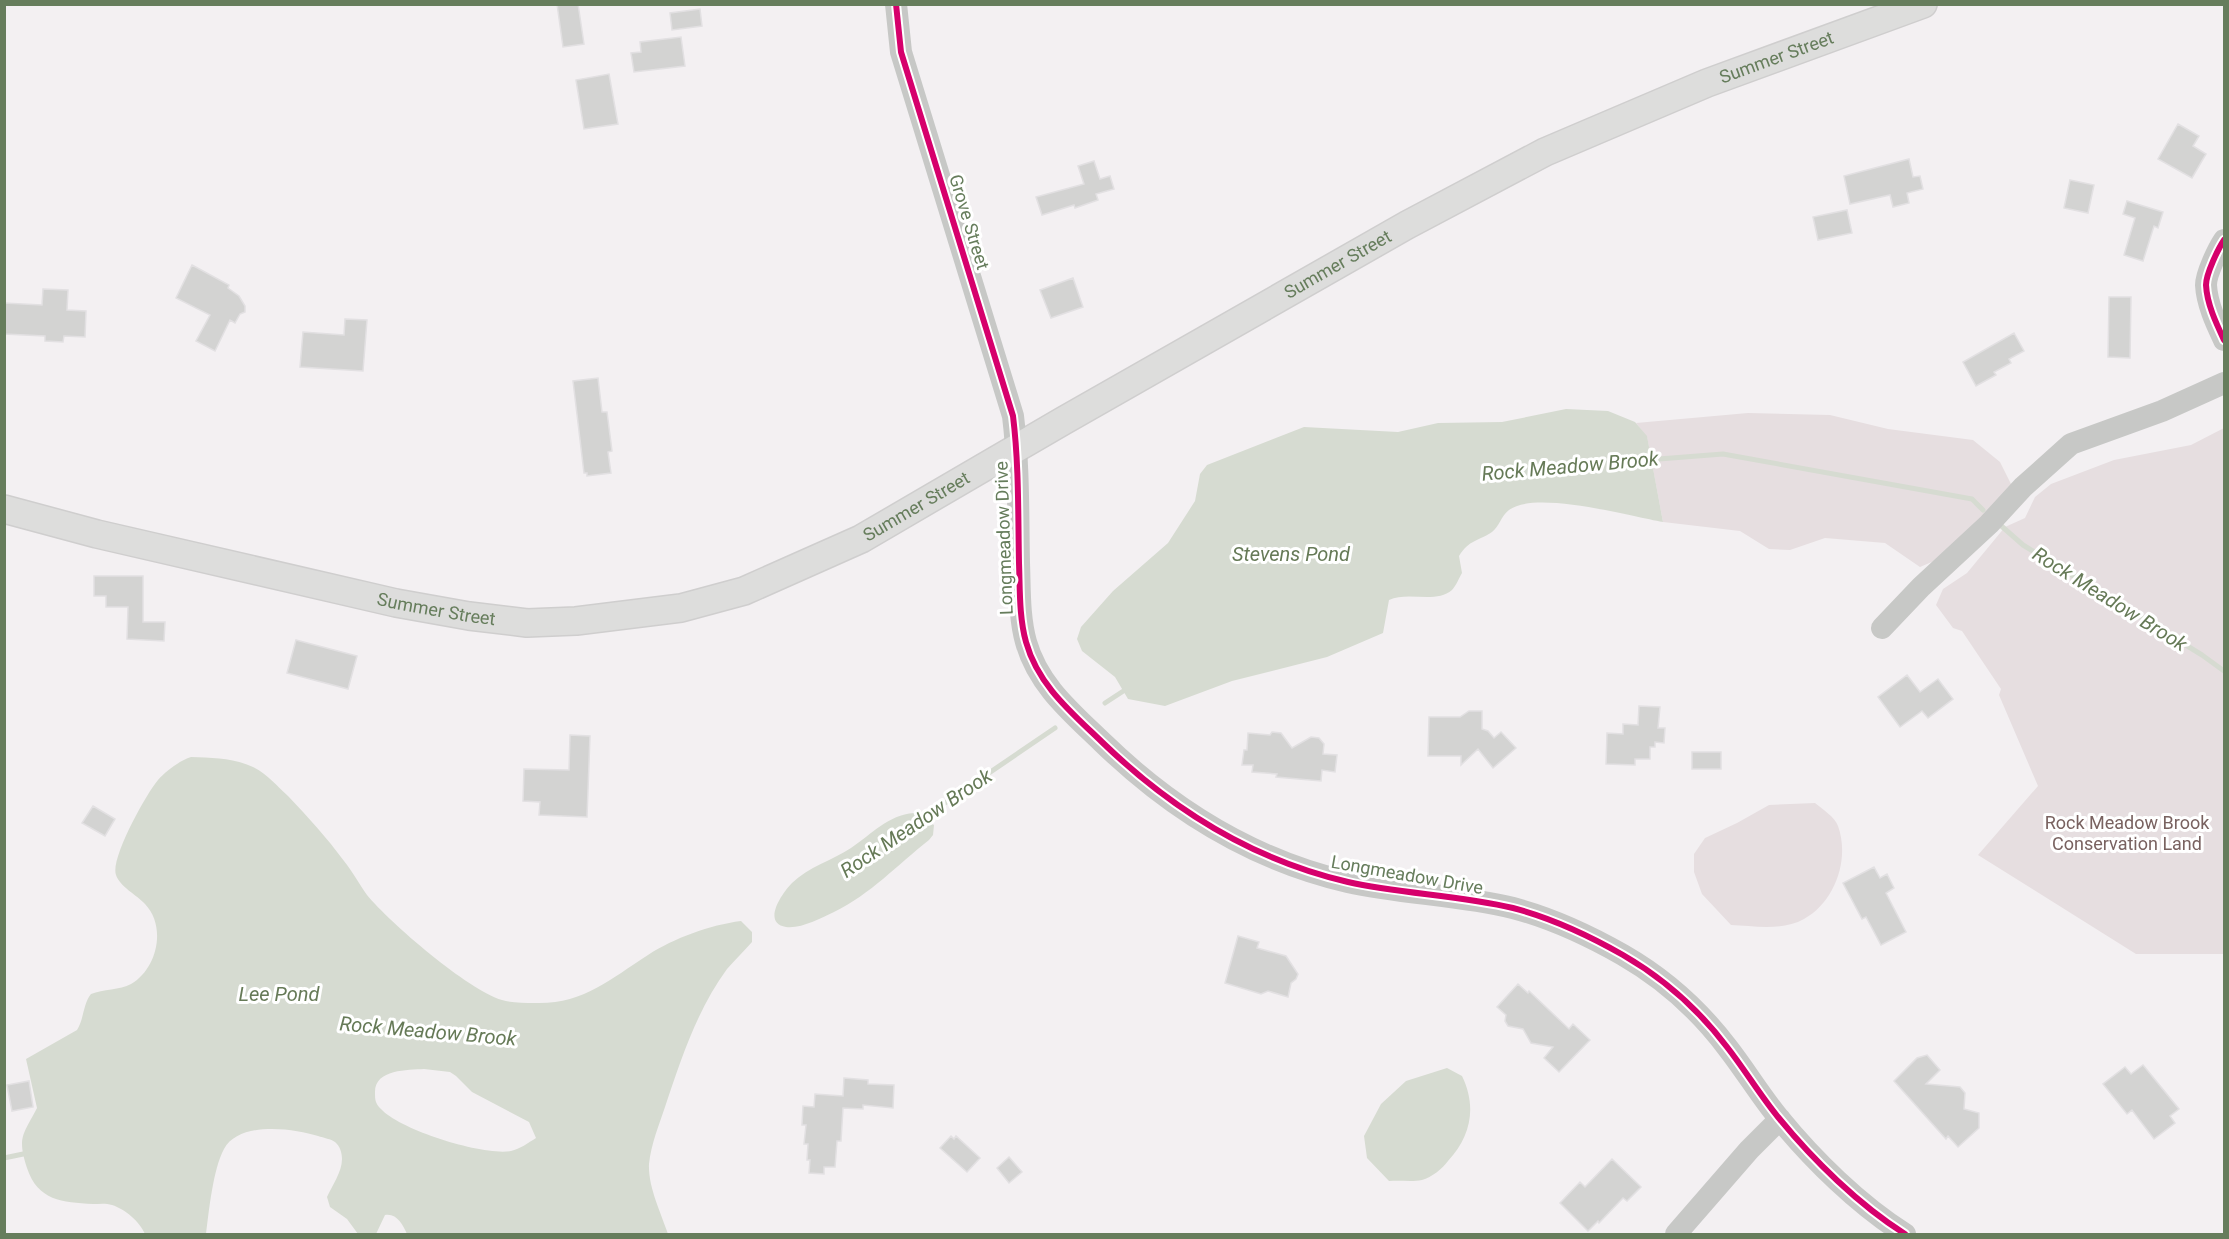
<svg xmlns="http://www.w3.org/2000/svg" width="2229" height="1239" viewBox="0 0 2229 1239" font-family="Roboto,sans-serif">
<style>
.green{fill:#e6dee0}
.water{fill:#d6dbd1;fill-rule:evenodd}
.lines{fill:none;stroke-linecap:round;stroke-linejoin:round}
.stream{stroke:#d6dbd1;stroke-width:5}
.building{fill:#d3d3d2;stroke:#e2e0e2;stroke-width:1.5}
.major-casing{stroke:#cfcece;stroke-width:30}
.minor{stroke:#c7c8c6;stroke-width:22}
.major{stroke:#dddddc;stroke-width:27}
.cycleway-casing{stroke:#fff;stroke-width:10}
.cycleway{stroke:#d6006c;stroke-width:6}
.labels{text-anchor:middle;stroke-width:6;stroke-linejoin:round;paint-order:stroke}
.street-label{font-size:18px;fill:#667d5c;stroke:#fff}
.park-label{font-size:18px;fill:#796260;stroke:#fff}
.water-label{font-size:20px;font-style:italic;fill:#667a57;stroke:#fff}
</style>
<rect width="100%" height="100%" fill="#f3f0f2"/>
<!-- green -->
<path class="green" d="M1748,413L1830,415L1888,429L1973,440L2000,462L2012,486L1941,558L1920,567L1885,543L1825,538L1790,550L1769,549L1740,531L1663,522L1647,437L1636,423Z
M2224,428V954H2136L1978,855L2038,786L1999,695L2001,689L1962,631L1953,628L1936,605L1943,589L1967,573L2005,527L2025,518L2035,497L2051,484L2114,460L2191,445Z
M1815,803C1822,809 1835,817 1838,826C1850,859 1835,902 1804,919C1783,931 1754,926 1731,925L1702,894L1694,872V854L1705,838L1737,823L1769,805Z"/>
<!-- water -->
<path class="water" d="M1566,409L1608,411L1635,422L1647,436L1663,522C1629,516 1535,490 1509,510C1501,516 1499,527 1492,532C1477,542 1470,539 1459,556L1462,573C1459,578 1456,586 1452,590C1436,604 1408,591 1389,600L1383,633L1327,657L1232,681L1165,706L1128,699L1115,677L1082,651L1077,639L1081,627L1113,591L1168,543L1195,501L1200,474L1207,465L1304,427L1398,432L1438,423L1502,422Z
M191,757C213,758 234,758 253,767C267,774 277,786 288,796C308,817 327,838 344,861C353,872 359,884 367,895C390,923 468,990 502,1000C511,1003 524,1003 534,1003C582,1005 609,980 648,955C674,938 710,925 741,921L752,932V942C744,951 735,960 727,969C697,1010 681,1059 665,1107C659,1125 651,1144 649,1164C648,1187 661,1213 668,1234H407C403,1225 397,1213 385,1215L376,1234H358L347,1219L330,1207L327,1197C332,1186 342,1172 342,1159C342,1153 340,1146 335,1142C331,1139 324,1138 318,1136C293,1128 239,1121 224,1149C213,1169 209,1211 206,1234H145C140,1222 125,1209 112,1205C106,1203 99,1204 93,1204C62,1202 38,1201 27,1168C17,1137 23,1135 37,1108L26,1059L77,1030C84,1019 83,1004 91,994C103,989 120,990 131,984C157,969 167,927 145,904C137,895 120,887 116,875C110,859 146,794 158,780C166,771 179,761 191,757ZM424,1069L450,1072L456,1076L472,1092L529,1122L536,1138C528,1143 520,1149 511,1151C483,1156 400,1130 381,1109C375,1103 375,1100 375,1092C375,1069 408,1070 424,1069Z
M914,813L934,825L933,835L929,840C897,865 871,894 834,912C821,918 801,929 786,927C761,923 783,892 792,883C808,867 833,860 851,848C872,834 888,815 914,813Z
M1447,1068L1462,1076C1477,1107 1471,1136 1448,1161C1442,1169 1432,1177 1422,1180C1412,1182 1400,1180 1389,1181L1367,1158L1364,1136L1381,1104L1406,1081Z"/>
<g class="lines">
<!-- stream -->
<path class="stream" d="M1646,460L1723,454L1972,499L1983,510
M1998,523L2023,545L2202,655L2224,671
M1105,703L1128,688
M920,820L1055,728
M4,1158L28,1153"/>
</g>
<!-- building -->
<path class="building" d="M557,4H578L584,44L563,47Z
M700,9L702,26L672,30L670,13Z
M681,37L685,66L634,72L631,53L641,52L640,42Z
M609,74L618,124L584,129L576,80Z
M2178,124L2199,136L2193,146L2206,154L2192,178L2158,159Z
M1909,159L1913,177L1920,176L1923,189L1907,193L1909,203L1893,207L1890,195L1850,204L1844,176Z
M1094,161L1100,179L1110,176L1114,189L1096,194L1098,200L1075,208L1074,205L1042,215L1036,197L1084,184L1078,166Z
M2070,180L2094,185L2088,213L2064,208Z
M2127,201L2163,212L2158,228L2154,226L2143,261L2124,255L2135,218L2123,214Z
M1847,210L1852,233L1818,240L1813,217Z
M192,265L229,285L228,288L239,296L245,306V312L240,314L235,323L230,320L215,351L196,341L210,315L176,298Z
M1073,278L1083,307L1051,318L1040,290Z
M43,289L68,290L67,310L86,311L85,337L64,336L63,342L45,341V336L4,334V303L42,305Z
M2109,297H2131L2130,358L2108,357Z
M345,319L367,320L363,371L300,367L303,332L344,335Z
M2014,333L2024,351L2009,359L2011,363L1994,372L1996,375L1976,386L1963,362Z
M598,378L602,412H607L612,451L608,452L611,473L587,476V473H584L573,381Z
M94,576H143V622H165L164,641L127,639L128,607H106V596H94Z
M296,640L357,656L348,689L287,673Z
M1907,675L1920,692L1938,679L1953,699L1928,718L1922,711L1900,727L1878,697Z
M1639,706L1660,707L1658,728H1665L1664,743L1655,742V747H1650V759H1635V765L1606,764L1607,733L1623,734V724L1638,725Z
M1469,711H1482V729L1488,731L1494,738L1501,732L1516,748L1493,768L1478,749L1461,765V756H1428L1429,717H1460Z
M1272,732L1281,733L1292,748L1311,737L1319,738L1324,744L1323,754L1337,755L1335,772L1322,770L1321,781L1276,777L1277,774L1252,772L1253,765H1242L1244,750H1247L1248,733L1270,735Z
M570,735L590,736L587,817L539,815L540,802L523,801L524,769L569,770Z
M1692,752H1721V769H1692Z
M93,806L115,819L105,836L82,823Z
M1874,867L1880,878L1887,874L1894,888L1886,893L1906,932L1881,945L1866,917L1862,919L1843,883Z
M1238,936L1259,942L1257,948L1286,956L1298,974L1296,979L1291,983L1288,997L1268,991L1261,994L1225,983Z
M1518,984L1528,993L1529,991L1569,1029L1573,1024L1590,1040L1559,1072L1544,1058L1553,1047L1531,1043L1523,1029L1508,1026L1505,1021L1506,1015L1497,1007Z
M1927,1055L1940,1070L1926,1084L1960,1087L1965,1093L1964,1109L1979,1113V1128L1958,1147L1948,1136L1946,1139L1894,1081L1917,1058Z
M2143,1065L2179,1109L2170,1116L2175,1123L2154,1139L2132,1110L2127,1114L2103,1084L2125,1067L2131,1074Z
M844,1078L868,1080V1084L894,1085L893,1108L863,1105V1109L843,1108L841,1141H837L835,1167H824V1174L809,1173L810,1160H807L808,1144H804L806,1125H802L803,1106L814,1107L815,1094L843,1096Z
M29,1081L33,1107L12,1111L7,1085Z
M951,1136L954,1139L956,1136L980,1158L967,1172L940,1148Z
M1009,1157L1022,1172L1009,1183L997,1168Z
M1612,1159L1641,1187L1627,1201L1623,1198L1599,1223L1598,1221L1588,1231L1560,1203L1580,1182L1585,1187Z"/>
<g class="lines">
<!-- major casing -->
<g class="major-casing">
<g id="major">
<path id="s1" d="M4,509L97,534L396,603L469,616L527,623L576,621L681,608L744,591L861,539L1063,421L1407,225L1545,152L1707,83L1923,4"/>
</g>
</g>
<!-- minor -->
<path class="minor" d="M896,4L901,52L1013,416C1019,465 1018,514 1019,563C1020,589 1019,617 1026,642C1038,685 1071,712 1102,742C1171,809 1253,860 1348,882C1402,894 1459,895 1513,908C1551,918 1588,935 1623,955C1663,978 1699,1010 1727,1047C1745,1070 1760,1095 1778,1117C1813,1160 1859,1205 1905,1234
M2224,240C2218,249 2206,274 2206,285C2207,304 2216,323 2224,340
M1882,628L1921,587L1989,524L2023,487L2071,444L2162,411L2224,383
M1676,1234L1749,1150L1780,1119"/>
<!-- major -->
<use href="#major" class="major"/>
<!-- cycleway casing -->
<g class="cycleway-casing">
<path id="cycleway" d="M896,4L901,52L1013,416C1019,465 1018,514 1019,563C1020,589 1019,617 1026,642C1038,685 1071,712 1102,742C1171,809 1253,860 1348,882C1402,894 1459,895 1513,908C1551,918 1588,935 1623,955C1663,978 1699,1010 1727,1047C1745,1070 1760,1095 1778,1117C1813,1160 1859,1205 1905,1234
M2224,240C2218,249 2206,274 2206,285C2207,304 2216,323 2224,340"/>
</g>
<!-- cycleway -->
<use href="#cycleway" class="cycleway"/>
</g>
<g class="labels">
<!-- street labels -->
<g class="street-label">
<text dy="6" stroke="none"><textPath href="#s1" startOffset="1920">Summer Street</textPath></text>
<text transform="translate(969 222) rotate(73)" y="6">Grove Street</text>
<text dy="6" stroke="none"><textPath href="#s1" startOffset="1434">Summer Street</textPath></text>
<text dy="6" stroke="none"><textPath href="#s1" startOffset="948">Summer Street</textPath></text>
<text transform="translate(1004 538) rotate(-92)" y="6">Longmeadow Drive</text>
<text dy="6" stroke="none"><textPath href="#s1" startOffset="444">Summer Street</textPath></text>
<text transform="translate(1407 875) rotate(10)" y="6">Longmeadow Drive</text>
</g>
<!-- park labels -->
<g class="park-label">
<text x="2127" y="829">Rock Meadow Brook<tspan x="2127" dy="21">Conservation Land</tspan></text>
</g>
<!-- water labels -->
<g class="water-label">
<text transform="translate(1570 466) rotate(-5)" y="7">Rock Meadow Brook</text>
<text x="1291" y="561">Stevens Pond</text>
<text transform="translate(2110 599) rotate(32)" y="7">Rock Meadow Brook</text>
<text transform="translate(916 823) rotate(-34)" y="7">Rock Meadow Brook</text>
<text x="279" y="1001">Lee Pond</text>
<text transform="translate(428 1031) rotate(5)" y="7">Rock Meadow Brook</text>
</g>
</g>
<!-- border -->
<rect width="2229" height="1239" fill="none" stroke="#667d5c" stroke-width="12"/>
</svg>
